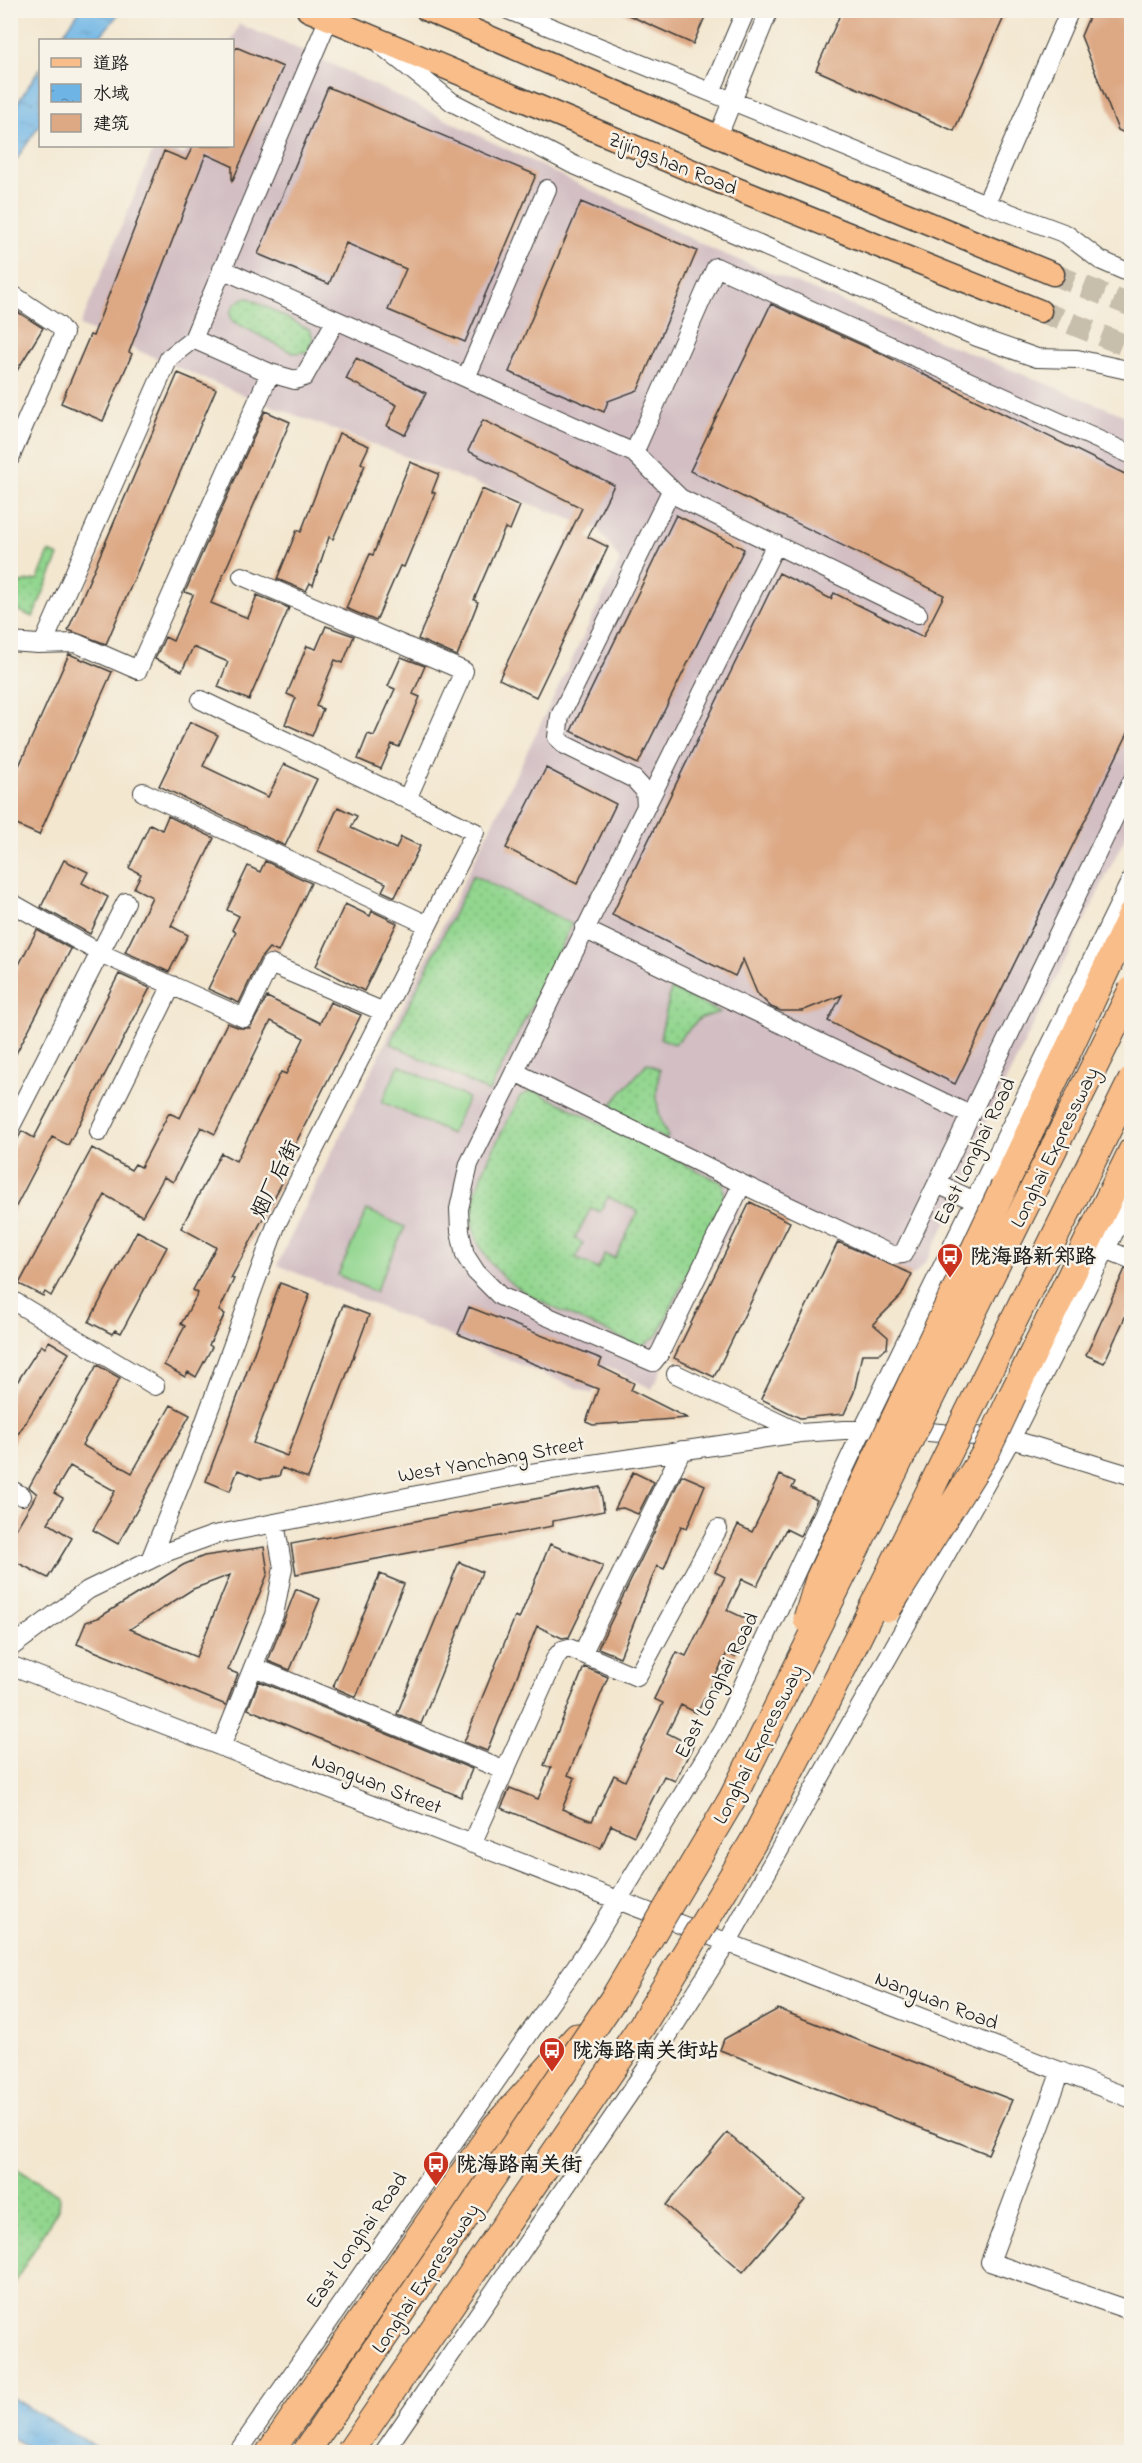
<svg xmlns="http://www.w3.org/2000/svg" width="1142" height="2463" viewBox="0 0 1142 2463" font-family="'Indie Flower','LXGW WenKai TC',sans-serif">
<style>
.industrial{fill:#d2bec3}
.grass{fill:url(#grass-dots);stroke:#577956;stroke-width:1.5;fill-rule:evenodd}
.pitch{fill:#92d68f;stroke:#577956;stroke-width:1.5}
.water{fill:url(#water-ripples);stroke:#456880;stroke-width:1.5}
.building{fill:#dda985;fill-rule:evenodd}
.lines{fill:none;stroke-linecap:round;stroke-linejoin:round}
.major-tunnel{stroke:#c8beac;stroke-width:22;stroke-dasharray:22 11;stroke-linecap:butt}
.minor-casing{stroke:#3c3a37;stroke-width:20}
.major-casing{stroke:#3c3a37;stroke-width:25}
.highway-casing{stroke:#3c3a37;stroke-width:29}
.minor{stroke:#fff;stroke-width:18}
.major{stroke:#f8bd89;stroke-width:22}
.highway{stroke:#f8bd89;stroke-width:27}
.highway-bridge-casing{stroke:#3c3a37;stroke-width:29;stroke-linecap:butt}
.highway-bridge{stroke:#f8bd89;stroke-width:27}
.labels{text-anchor:middle;stroke-width:5;stroke-linejoin:round;paint-order:stroke}
.street-label{font-size:21px;fill:#1c1c1c;stroke:#f7f3e8}
.poi-label{font-size:21px;font-weight:bold;fill:#1c1c1c;stroke:#f7f3e8;text-anchor:start}
</style>
<defs>
<pattern id="grass-dots" width="8" height="8" patternUnits="userSpaceOnUse" patternTransform="scale(1.5)"><rect width="8" height="8" fill="#92d68f"/><path d="M2 2h.1M6 6h.1" fill="none" stroke="#7db77b" stroke-width="1.8" stroke-linecap="round"/></pattern>
<pattern id="water-ripples" width="26" height="14" patternUnits="userSpaceOnUse" patternTransform="scale(1.5)"><rect width="26" height="14" fill="#6eb5e5"/><path d="M2 4q2-2 4 0t4 0M15 11q2-2 4 0t4 0" fill="none" stroke="#5a92b9"/></pattern>
</defs>
<rect width="100%" height="100%" fill="#f7f3e8"/>
<filter id="ink" filterUnits="userSpaceOnUse"><feTurbulence type="fractalNoise" baseFrequency=".0167" numOctaves="2"/><feDisplacementMap in="SourceGraphic" scale="12" xChannelSelector="R" yChannelSelector="G"/><feConvolveMatrix kernelMatrix="1 2 1 2 8 2 1 2 1" color-interpolation-filters="sRGB"/></filter>
<filter id="wash" filterUnits="userSpaceOnUse"><feTurbulence type="fractalNoise" baseFrequency=".008" numOctaves="4" result="noise"/><feDisplacementMap in="SourceGraphic" scale="24" xChannelSelector="R" yChannelSelector="G"/><feGaussianBlur stdDeviation="1.35" result="paint"/><feColorMatrix in="noise" values="0 0 0 0 0 0 0 0 0 0 0 0 0 0 0 0 0 1.4 0 .05"/><feComposite in="paint" operator="in"/></filter>
<g filter="url(#wash)">
<rect width="100%" height="100%" fill="#f3e7d0"/>
<!-- industrial -->
<path class="industrial" d="M239,24L313,55L714,250L1131,418V825L980,1134L988,1138L960,1196L926,1262L913,1276L746,1196L652,1389L606,1366L592,1394L277,1265L620,561L599,530L248,397L80,326L155,146L184,155L188,146H232V40Z"/>
<!-- grass -->
<path class="grass" d="M244,298H249L310,330L313,337L308,352L293,353L232,321L230,313L235,304Z
M49,552L59,556L33,617L11,608V581L21,583L38,579Z
M473,875L572,924L489,1092L390,1043Z
M671,989L720,1012L699,1019L674,1044L660,1038Z
M647,1063L660,1070C654,1094 656,1115 668,1137L666,1139L611,1113L610,1106Z
M533,1090L723,1183L724,1196L658,1335L644,1345L634,1344C597,1326 544,1307 511,1283C492,1269 470,1239 472,1214C474,1177 505,1129 520,1096ZM608,1197L638,1211L615,1258L605,1254L598,1269L576,1258L583,1243L575,1239L591,1208L600,1212Z
M11,2165L59,2195L58,2209L11,2289Z"/>
<!-- pitch -->
<path class="pitch" d="M399,1065L468,1098L451,1134L382,1102Z
M367,1210L405,1227L375,1292L338,1275Z"/>
<!-- water -->
<path class="water" d="M80,10H121V11L97,40H59Z
M40,68V124L11,168V113Z
M10,2397H11L105,2452H36L11,2438Z"/>
<g id="blocks">
<!-- building -->
<path class="building" d="M617,10H708L693,44Z
M842,10H1007L954,131L816,70Z
M1092,10H1131V136L1118,130L1081,36Z
M236,47L283,67L232,182V166L206,154L129,352L132,354L103,421L61,403L90,335L93,336L164,151L186,160L192,148L186,146H232V56Z
M328,87L536,175L465,342L388,310L406,269L346,243L329,284L258,254Z
M581,202L697,251L638,390L608,401L604,412L509,372Z
M771,304L882,354L1131,477V727L955,1084L828,1021L842,995L802,1011H781L771,1007L757,993L743,959L735,976L612,915L779,573L831,599L834,593L923,637L944,595L690,471Z
M10,307L43,328L10,382Z
M356,358L426,393L405,435L387,426L397,405L346,379Z
M178,373L216,389L106,644L68,630Z
M265,411L290,422L211,603L248,618L257,595L289,608L249,700L218,687L228,662L193,647L182,671L155,659L165,637L173,641L193,595L185,592Z
M483,420L614,485L588,537L608,547L536,697L499,679L582,508L468,451Z
M339,433L369,446L361,463L365,465L333,539L329,537L313,585L310,583L306,591L277,579L297,530L301,532Z
M410,462L439,474L432,492L435,493L404,567L400,566L376,621L346,608L370,554L373,555Z
M482,489L520,506L510,530L505,528L474,600L478,602L457,656L418,639Z
M676,515L744,549L638,764L571,731Z
M326,626L354,636L343,663L335,660L316,706L323,709L312,736L285,724L296,698L287,694L307,646L316,649Z
M69,654L112,672L39,835L10,822V786Z
M401,657L425,666L413,694L420,697L399,747L392,744L381,769L358,759L368,734L374,736L395,689L388,686Z
M190,722L218,735L203,766L268,797L284,764L317,779L285,846L159,786Z
M546,768L616,804L577,884L506,848Z
M338,807L357,816L351,828L396,849L401,837L420,846L395,897L382,891L386,883L318,851Z
M168,816L214,838L171,926L188,935L169,972L125,952L152,897L134,888L141,874L129,868L150,824L162,830Z
M64,860L88,872L82,883L108,897L90,934L41,907Z
M265,861L311,883L278,952L269,948L260,959L239,1003L208,989L236,932L232,930L239,916L227,910L248,866L260,872Z
M345,904L370,916L372,911L397,923L364,991L316,966Z
M37,930L71,949L10,1065V982Z
M119,974L150,988L68,1145L52,1137L10,1218V1153L22,1131L34,1138Z
M267,997L320,1023L330,1002L361,1015L278,1178L283,1181L231,1278L234,1279L219,1311L225,1314L209,1345L212,1347L196,1377L188,1372L185,1377L164,1365L185,1326L181,1324L198,1293L193,1290L216,1247L181,1228L221,1153L236,1161L281,1072L286,1074L304,1038L271,1021L215,1134L201,1127L173,1182L164,1177L142,1216L105,1195L51,1296L45,1292L43,1296L19,1284L92,1148L131,1170L135,1164L141,1167L169,1113L180,1118L227,1023L240,1028H250Z
M750,1202L790,1222L714,1377L674,1358Z
M137,1231L167,1247L121,1333L115,1330L112,1334L89,1322Z
M838,1242L912,1274L901,1296L873,1324L888,1337L887,1348L878,1354H862L854,1392L844,1414L800,1418L761,1399Z
M1125,1269L1131,1271V1304L1104,1363L1086,1355Z
M280,1283L310,1294L253,1443L287,1456L343,1305L369,1315L308,1478L282,1468L279,1476L261,1479L238,1470L230,1491L206,1481Z
M469,1307L602,1359L599,1366L634,1383L631,1390L687,1418L593,1425L586,1422L598,1389L458,1334Z
M49,1341L69,1353L10,1447V1393L41,1345L45,1348Z
M97,1365L120,1378L82,1445L132,1473L171,1405L190,1415L118,1544L93,1530L115,1491L70,1466L54,1493L63,1498L48,1523L72,1538L48,1578L10,1559V1539L37,1494L29,1487Z
M633,1472L654,1482L638,1514L623,1508L615,1509Z
M682,1475L705,1485L687,1528L681,1526L664,1569L657,1566L620,1657L598,1648Z
M780,1475L795,1482L792,1488L817,1500L800,1536L786,1529L757,1586L742,1579L727,1610L753,1622L735,1657L727,1653L697,1713L681,1705L667,1733L693,1746L675,1781L664,1776L634,1836L611,1825L601,1848L501,1808L510,1788L538,1799L551,1768L544,1765L584,1667L608,1677L568,1775L575,1778L562,1809L592,1821L614,1775L625,1781L663,1703L654,1699L677,1652L686,1656L725,1577L715,1572L738,1525L752,1532Z
M600,1487L604,1511L553,1521V1526L296,1574L291,1544Z
M550,1544L603,1566L569,1637L562,1638L537,1626L487,1751L464,1742L515,1617L519,1619Z
M264,1547L268,1573L228,1670L238,1674L226,1705L77,1644L86,1622L100,1617L183,1565L204,1556ZM230,1575L196,1657L130,1629L193,1589Z
M459,1562L482,1572L421,1724L397,1714Z
M380,1574L404,1584L356,1697L333,1687Z
M296,1589L320,1599L290,1670L268,1661Z
M259,1681L472,1769L461,1797L248,1709Z
M778,2009L1012,2100L988,2154L720,2050L724,2039Z
M727,2133L805,2200L743,2272L666,2205Z"/>
</g>
</g>
<g filter="url(#ink)">
<use href="#blocks" fill-opacity="0" stroke="#3c3a37" stroke-width="1.5"/>
<g class="lines">
<!-- major-tunnel -->
<path class="major-tunnel" d="M1053,274L1132,306
M1040,311L1132,348"/>
<!-- minor casing -->
<g class="minor-casing">
<path id="minor" d="M508,10L986,204L1066,234L1100,260L1132,274
M382,46L452,102L572,164L977,337L1037,358L1077,359L1132,371
M711,92L746,10
M718,136L769,10
M986,204L1070,10
M222,269L634,453L680,498L918,614
M10,293L58,325L64,333L10,458
M270,373L295,380L304,377L336,320
M466,378L547,189
M634,453L716,267L1132,455
M242,576L464,671L407,799
M10,642L38,644L76,643L138,670L270,373L193,339L328,20
M43,644L169,358L193,339
M143,792L428,925
M646,807L645,791L634,779L563,744L557,737L560,716L671,491
M10,902L100,953L244,1018L270,964L384,1012
M584,929L970,1115
M515,1072L742,1184L892,1255L903,1254L1132,781
M10,1128L126,902
M99,1132L172,985
M742,1184L660,1353L653,1362L500,1296L476,1272L465,1255L460,1231L459,1209L469,1164L776,544
M937,1184L975,1201
M1106,1249L1132,1260
M10,1299L155,1386
M676,1374L800,1433
M905,1430L1011,1439L1132,1476
M10,1489L22,1496
M150,1560L196,1446L277,1223L475,832L201,700
M10,1648L88,1590L164,1553L214,1535L524,1474L800,1433L874,1428
M582,1654L682,1450
M10,1665L1132,2099
M254,1667L503,1770
M221,1747L274,1615L283,1568L275,1523
M472,1844L556,1657L562,1650L569,1648L637,1677L718,1529
M1061,2071L990,2262L1132,2311
M238,2452L590,1946L722,1730L864,1427L1132,878
M384,2452L655,2056L727,1943L1011,1439L1132,1197"/>
</g>
<!-- major casing -->
<g class="major-casing">
<path id="major" d="M308,10L702,175L1040,311
M427,10L740,146L1053,274"/>
</g>
<!-- highway casing -->
<g class="highway-casing">
<path id="highway" d="M1004,1187L1132,914
M1013,1394L1132,1151
M270,2452L496,2126L577,2037"/>
</g>
<!-- minor -->
<use href="#minor" class="minor"/>
<!-- major -->
<use href="#major" class="major"/>
<!-- highway -->
<use href="#highway" class="highway"/>
<!-- highway-bridge casing -->
<g class="highway-bridge-casing">
<path id="highway-bridge" d="M888,1608L986,1452L1013,1394
M807,1619L819,1579L1004,1187
M306,2452L614,1998L732,1799L1132,990
M350,2452L641,2027L753,1842L822,1710L1132,1080"/>
</g>
<!-- highway-bridge -->
<use href="#highway-bridge" class="highway-bridge"/>
</g>
</g>
<!-- icons -->
<defs>
<g id="bus-pin" transform="scale(1.35)"><path d="M0 17L-7.5 6A9.5 9.5 0 1 1 7.5 6Z" fill="#c8321e" stroke="#f7f3e8"/><path d="M-5-6H5V4H4V6H2V4H-2V6H-4V4H-5ZM-3.5-4V0h7V-4ZM-3.5 1.2v1.5H-2V1.2ZM2 1.2v1.5H3.5V1.2Z" fill="#fff"/></g>
</defs>
<g fill-rule="evenodd">
<use href="#bus-pin" x="950" y="1256"/>
<use href="#bus-pin" x="552" y="2050"/>
<use href="#bus-pin" x="436" y="2164"/>
</g>
<g class="labels">
<!-- street labels -->
<g class="street-label">
<text transform="translate(673 163) rotate(22)" y="7">Zijingshan Road</text>
<text transform="translate(1054 1147) rotate(-64)" y="7">Longhai Expressway</text>
<text transform="translate(974 1151) rotate(-64)" y="7">East Longhai Road</text>
<text transform="translate(275 1179) rotate(-64)" y="7">烟厂后街</text>
<text transform="translate(491 1459) rotate(-10)" y="7">West Yanchang Street</text>
<text transform="translate(716 1685) rotate(-63)" y="7">East Longhai Road</text>
<text transform="translate(758 1744) rotate(-63)" y="7">Longhai Expressway</text>
<text transform="translate(377 1783) rotate(21)" y="7">Nanguan Street</text>
<text transform="translate(937 2000) rotate(21)" y="7">Nanguan Road</text>
<text transform="translate(356 2240) rotate(-55)" y="7">East Longhai Road</text>
<text transform="translate(425 2278) rotate(-56)" y="7">Longhai Expressway</text>
</g>
<!-- poi labels -->
<g class="poi-label">
<text x="970" y="1263">陇海路新郑路</text>
<text x="572" y="2057">陇海路南关街站</text>
<text x="456" y="2171">陇海路南关街</text>
</g>
</g>
<!-- margin -->
<rect width="1142" height="2463" fill="none" stroke="#f7f3e8" stroke-width="36"/>
<!-- legend -->
<rect x="39" y="39" width="195" height="108" fill="#f7f3e8" stroke="#9f9d96" stroke-width="1.5"/>
<rect x="51" y="58" width="30" height="9" fill="#f8bd89" stroke="#9f9d96" stroke-width="1.5"/>
<text x="93" y="69" font-size="18" fill="#1c1c1c">道路</text>
<rect x="51" y="84" width="30" height="18" fill="url(#water-ripples)" stroke="#9f9d96" stroke-width="1.5"/>
<text x="93" y="99" font-size="18" fill="#1c1c1c">水域</text>
<rect x="51" y="114" width="30" height="18" fill="#dda985" stroke="#9f9d96" stroke-width="1.5"/>
<text x="93" y="129" font-size="18" fill="#1c1c1c">建筑</text>
</svg>
